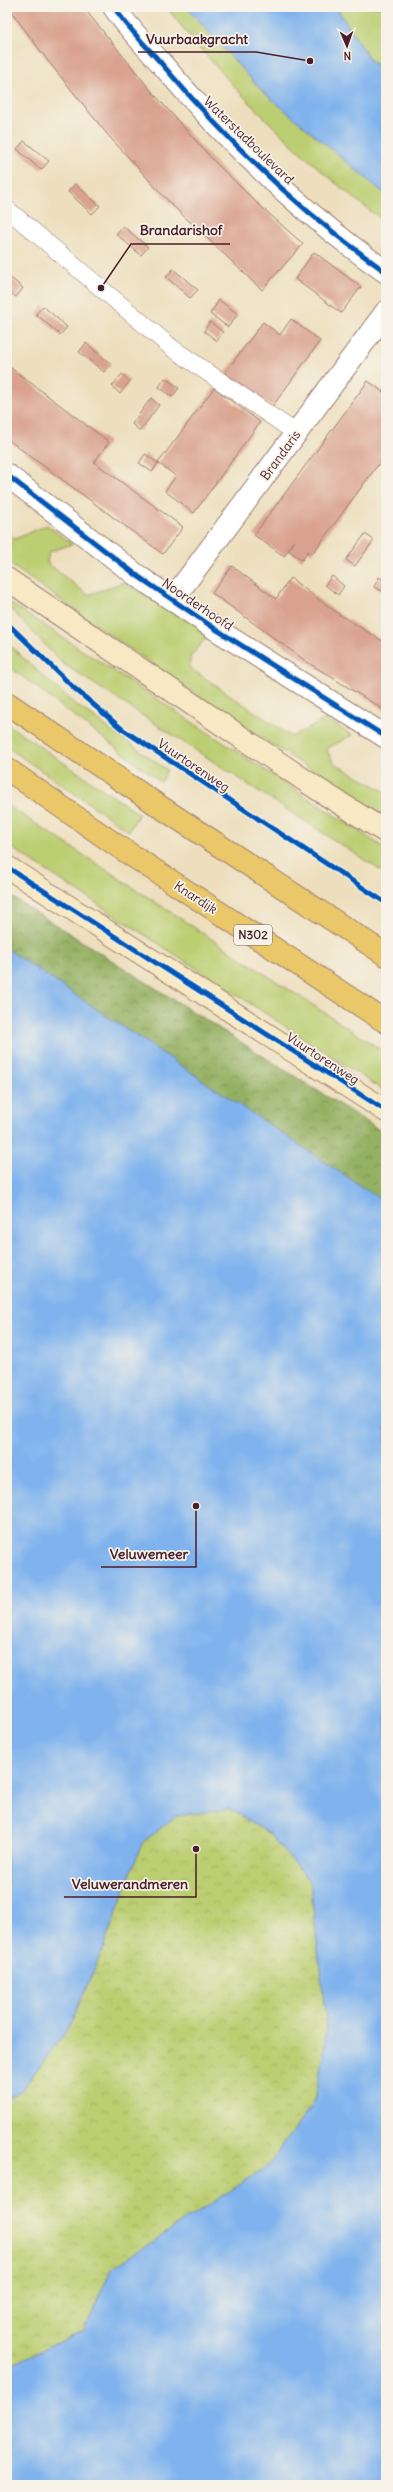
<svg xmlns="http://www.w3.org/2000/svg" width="393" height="2492" viewBox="0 0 393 2492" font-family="Delius,sans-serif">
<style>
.green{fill:#bbce71;stroke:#82764e}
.forest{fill:url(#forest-crowns);stroke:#6f6847}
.park{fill:url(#park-crowns);stroke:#82764e}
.water{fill:#80b3ed;stroke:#65698c}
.building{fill:#d9a28e}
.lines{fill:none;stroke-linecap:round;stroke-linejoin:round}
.lane-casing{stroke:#9c7f74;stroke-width:18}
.street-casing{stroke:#9c7f74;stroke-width:24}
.secondary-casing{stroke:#9c7f74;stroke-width:24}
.primary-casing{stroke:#9c7f74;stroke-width:24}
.lane{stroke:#fff;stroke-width:17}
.street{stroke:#fff;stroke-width:22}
.secondary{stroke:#f7e9c3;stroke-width:22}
.primary{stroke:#eac769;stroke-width:22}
.cycleway-casing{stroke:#f7f3e8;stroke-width:8}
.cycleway{stroke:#0057b8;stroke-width:5}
.labels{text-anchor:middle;stroke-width:3.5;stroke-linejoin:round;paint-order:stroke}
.shield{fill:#f7f3e8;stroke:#7e5f64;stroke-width:1}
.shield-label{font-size:12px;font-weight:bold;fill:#4a1f2b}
.street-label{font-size:13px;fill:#4a1f2b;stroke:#f7f3e8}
.leader{fill:none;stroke:#4a1f2b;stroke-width:1.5}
.callout-dot{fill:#4a1f2b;stroke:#f7f3e8;stroke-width:1.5}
.callout-label{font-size:14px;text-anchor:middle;font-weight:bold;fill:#4a1f2b;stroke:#f7f3e8;stroke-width:3.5;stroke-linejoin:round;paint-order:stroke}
</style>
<defs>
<pattern id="forest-crowns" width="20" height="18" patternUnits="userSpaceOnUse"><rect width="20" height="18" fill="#94b163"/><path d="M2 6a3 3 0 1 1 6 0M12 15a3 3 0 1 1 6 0" fill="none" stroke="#7b8f52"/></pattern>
<pattern id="park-crowns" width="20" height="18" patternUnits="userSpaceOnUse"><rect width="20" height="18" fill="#bbce71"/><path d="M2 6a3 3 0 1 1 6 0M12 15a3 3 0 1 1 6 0" fill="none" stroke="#a2b062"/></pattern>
</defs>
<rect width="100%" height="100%" fill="#f7f3e8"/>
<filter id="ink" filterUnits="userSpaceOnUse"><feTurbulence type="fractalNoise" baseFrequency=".025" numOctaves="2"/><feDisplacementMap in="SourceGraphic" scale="8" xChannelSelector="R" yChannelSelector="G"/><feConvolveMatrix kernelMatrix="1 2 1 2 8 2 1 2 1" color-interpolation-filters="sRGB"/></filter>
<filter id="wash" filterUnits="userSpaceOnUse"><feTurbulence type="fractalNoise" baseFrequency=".012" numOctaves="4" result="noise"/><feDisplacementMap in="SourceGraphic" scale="16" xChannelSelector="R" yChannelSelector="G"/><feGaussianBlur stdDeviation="0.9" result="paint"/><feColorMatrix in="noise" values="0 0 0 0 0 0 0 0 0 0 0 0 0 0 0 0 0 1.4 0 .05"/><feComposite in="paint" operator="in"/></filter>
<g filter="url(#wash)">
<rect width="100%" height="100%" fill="#eddfbd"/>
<!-- green -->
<path class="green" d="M166,7H186L386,195V223C303,161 230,88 166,7Z
M336,7H386V74L370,60Z
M47,525L72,544L49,552L47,563L88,595L124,582L210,633L190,657V668L292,737L326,719L352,735L326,749L334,763L386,792V817C256,737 131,651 7,562V533L15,539Z
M7,601L386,849V874L62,663L7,605Z
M7,643L71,701L167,770L161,782L7,665Z
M7,724L139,814L129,831L7,747Z
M7,805L386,1053V1092L7,845Z"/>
<!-- forest -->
<path class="forest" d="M7,894L386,1134V1214L7,970Z"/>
<!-- park -->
<path class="park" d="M7,970L386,1214V2485H7Z"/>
<!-- water -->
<path class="water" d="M186,7H336L370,60L386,74V195L263,92Z
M7,949L386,1203V2485H7V2367L84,2330L111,2269L268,2166L315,2101L327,2029L310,1881L268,1833L230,1809L176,1816L142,1843L100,1957L68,2029L21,2091L7,2099Z"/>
<g id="blocks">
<!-- building -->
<path class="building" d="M8,7H83L154,94L214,161L257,203L303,244L262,290L170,203L107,134L48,61Z
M24,141L49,161L41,170L17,149Z
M75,184L100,206L92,214L68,192Z
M123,226L148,247L141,255L116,234Z
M314,252L361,287L341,313L295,279Z
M173,269L198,290L190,298L166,277Z
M7,275L23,288L16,297L7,290Z
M219,300L238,314L228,327L210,314Z
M43,306L67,327L60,335L36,314Z
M291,319L320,341L272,407L225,373L263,322L280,335Z
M210,322L223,332L217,341L204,331Z
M86,343L111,364L104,372L79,352Z
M7,365L109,442L94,462L183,527L163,554L7,439Z
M122,374L130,381L120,394L112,386Z
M165,378L179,388L172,397L159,387Z
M368,381L386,394V454L312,554L308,551L302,560L288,550L295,541L284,556L254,535Z
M214,388L260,422L194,513L165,491L176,476L158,463Z
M151,398L159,405L140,431L132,424Z
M145,454L158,463L152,472L139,463Z
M365,534L374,540L355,566L346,560Z
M232,566L276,599L290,578L340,615L386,643V711L307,662L212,593Z
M332,576L344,586L338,595L325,585Z
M379,577L386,581V593L374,587Z"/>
</g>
</g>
<g filter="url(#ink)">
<use href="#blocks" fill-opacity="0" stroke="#9c7f74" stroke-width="1"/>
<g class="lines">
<!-- lane casing -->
<g class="lane-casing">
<path id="lane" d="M7,209L172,348L296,433"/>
</g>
<!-- street casing -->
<g class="street-casing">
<path id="street" d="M114,7C127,27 145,45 161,63C227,141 302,213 386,272
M7,475L139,577L214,628L386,737
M173,599L386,312"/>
</g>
<!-- secondary casing -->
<g class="secondary-casing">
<path id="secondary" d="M7,579L322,792L386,832
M7,867L386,1111"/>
</g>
<!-- primary casing -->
<g class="primary-casing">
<path id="primary" d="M7,703L159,806L386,955
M7,769L119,847L386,1022"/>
</g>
<!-- lane -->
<use href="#lane" class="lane"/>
<!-- street -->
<use href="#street" class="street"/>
<!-- secondary -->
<use href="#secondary" class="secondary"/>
<!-- primary -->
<use href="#primary" class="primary"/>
<!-- cycleway casing -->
<g class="cycleway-casing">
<path id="cycleway" d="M114,7C127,27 145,45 161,63C227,141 302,213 386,272
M7,475L139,577L214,628L386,737
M7,623L74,688L122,729L386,903
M7,867L386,1111"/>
</g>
<!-- cycleway -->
<use href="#cycleway" class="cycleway"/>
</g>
</g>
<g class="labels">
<!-- shield labels -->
<rect class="shield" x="234" y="925" width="38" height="20" rx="3"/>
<g class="shield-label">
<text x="253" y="939">N302</text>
</g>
<!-- street labels -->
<g class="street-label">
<text transform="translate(249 140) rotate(44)" y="5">Waterstadboulevard</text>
<text transform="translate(280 455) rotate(-54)" y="5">Brandaris</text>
<text transform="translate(198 604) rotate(34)" y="5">Noorderhoofd</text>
<text transform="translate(194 765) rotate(34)" y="5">Vuurtorenweg</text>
<text transform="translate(196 897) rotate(33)" y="5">Knardijk</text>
<text transform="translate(323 1058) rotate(33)" y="5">Vuurtorenweg</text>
</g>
</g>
<!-- callouts -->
<path class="leader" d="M310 61L256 52H138M101 288L131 244H230M196 1506L196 1567H101M196 1849L196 1897H64"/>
<g class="callout-dot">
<circle cx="310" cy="61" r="4"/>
<circle cx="101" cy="288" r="4"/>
<circle cx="196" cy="1506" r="4"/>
<circle cx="196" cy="1849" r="4"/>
</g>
<g class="callout-label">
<text x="197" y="44">Vuurbaakgracht</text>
<text x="181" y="235">Brandarishof</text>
<text x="149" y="1559">Veluwemeer</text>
<text x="130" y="1889">Veluwerandmeren</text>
</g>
<!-- margin -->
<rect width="393" height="2492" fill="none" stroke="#f7f3e8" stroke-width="24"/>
<!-- north arrow -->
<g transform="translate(347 46) rotate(178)" stroke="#f7f3e8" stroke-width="3" paint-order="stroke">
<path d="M0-3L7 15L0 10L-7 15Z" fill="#4a1f2b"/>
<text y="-6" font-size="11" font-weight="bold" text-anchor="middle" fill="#4a1f2b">N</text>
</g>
</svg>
